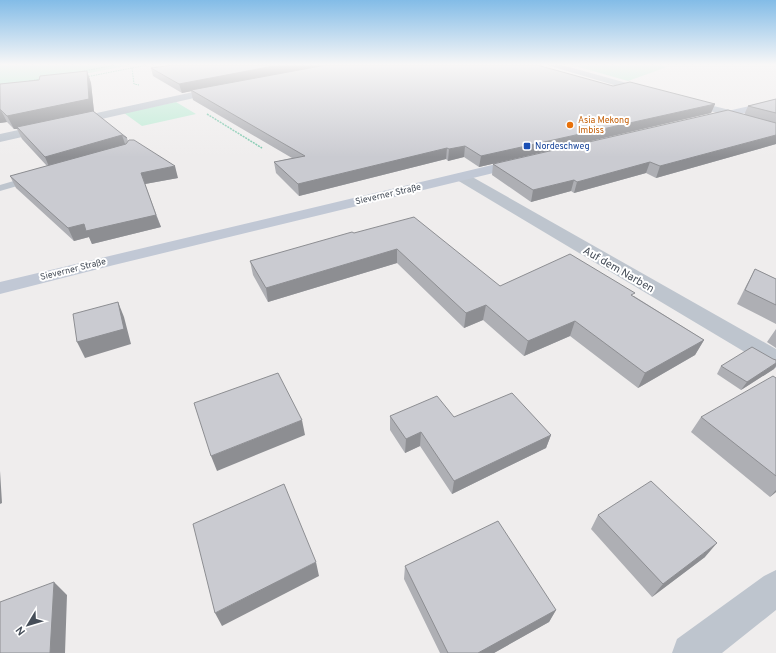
<svg xmlns="http://www.w3.org/2000/svg" width="776" height="653" viewBox="0 0 776 653" font-family="Overpass,sans-serif">
<style>
.green{fill:#bdebd5}
.lines{fill:none;stroke-linecap:round;stroke-linejoin:round}
.path-far1{stroke:#78c6aa;stroke-width:1;stroke-dasharray:1.5 1;stroke-linecap:butt}
.path{stroke:#78c6aa;stroke-width:1.5;stroke-dasharray:2 1;stroke-linecap:butt}
.lane{fill:#bec5ce;fill-rule:evenodd}
.street{fill:#bec5ce;fill-rule:evenodd}
.secondary{fill:#c1c8d5;fill-rule:evenodd}
.wall{fill:#aeafb4}
.shaded-wall{fill:#8d8e92}
.building{fill:#cacbd1;stroke:#8d8e92}
.food-dot{fill:#e8710a;stroke:#fff;stroke-width:1.5}
.transit-dot{fill:#1a4fb4;stroke:#fff;stroke-width:1.5}
.labels{text-anchor:middle;stroke-width:4;stroke-linejoin:round;paint-order:stroke}
.far-food-label{font-size:9px;fill:#c56008;stroke:#fff;text-anchor:start}
.far-transit-label{font-size:9px;fill:#164399;stroke:#fff;text-anchor:start}
.far-street-label{font-size:9px;fill:#464e59;stroke:#fff}
.street-label{font-size:11px;fill:#464e59;stroke:#fff}
</style>
<rect width="100%" height="100%" fill="#efeded"/>
<!-- green -->
<path class="green" d="M0,65H131L0,90Z
M572,65H661L667,67L628,81Z
M176,102L196,114L142,126L124,113Z"/>
<g class="lines">
<!-- path-far1 -->
<path class="path-far1" d="M153,65L161,68
M132,68L134,84L139,85
M69,74L115,65
M86,77L147,65
M29,81L42,79
M207,114L208,115"/>
<!-- path -->
<path class="path" d="M207,114L262,148"/>
<!-- lane -->
<path class="lane" d="M34,175L39,178L38,180L0,191V185Z"/>
<!-- street -->
<path class="street" d="M547,65H562L652,90L653,92L648,95L644,94Z
M221,86L225,87L226,89L225,91L0,142V134Z
M685,99L734,111L736,113L730,116L681,104L680,102L681,100Z
M462,173L467,174L776,349V368L768,366L457,180L455,177L457,174Z
M776,570V610L722,653H672L677,639L764,576Z"/>
<!-- secondary -->
<path class="secondary" d="M776,100V106L705,122L699,119L701,117Z
M522,158L527,159L529,162L527,165L114,265L0,294V282Z"/>
</g>
<!-- wall -->
<path class="wall" d="M165,65H324L270,76L613,86L715,104L711,113L479,167L464,157L448,161L446,159L299,196L276,173L274,162L292,158L193,100L191,91L182,93L153,76L151,68L166,66Z
M87,71L91,83L94,112L127,138L128,141L178,178L145,184L161,227L92,244L89,237L74,241L16,188L10,176L47,166L22,139L17,129H14L7,122L0,123V84L39,80Z
M776,99V144L656,178L646,173L574,193L571,191L531,202L492,175L493,164L744,115L748,106Z
M354,233L500,286L634,296L704,340L695,355L638,388L570,336L524,356L483,320L464,328L397,263L268,302L253,275L250,261Z
M755,269L776,279V324L737,304L747,284Z
M776,329V348L767,342Z
M773,359L776,360V366L774,369L741,390L717,374L721,366Z
M776,378V492L770,497L691,432L701,417Z
M390,416L454,417L551,435L546,448L452,494L420,446L405,453L390,430Z
M598,515L705,557L652,597L591,529Z
M405,566L556,610L549,622L494,653H440L404,579Z"/>
<!-- shaded-wall -->
<path class="shaded-wall" d="M279,65H324L182,93L179,84Z
M87,71L91,83L94,112L17,127L18,129H14L7,116Z
M715,104L711,113L479,167L481,156Z
M0,109V108L7,122L0,123Z
M122,135L126,147L50,169L45,157Z
M776,135V144L656,178L660,166Z
M465,146L464,157L448,161L449,149Z
M447,148L446,159L299,196L298,184Z
M650,162L646,173L574,193L577,182Z
M175,166L178,178L145,184L141,173Z
M574,180L571,191L531,202L533,190Z
M156,215L161,227L92,244L89,237L74,241L68,228L84,224Z
M397,249V263L268,302L266,288Z
M118,302L124,317L131,344L85,358L77,342Z
M486,305L483,320L464,328L466,313Z
M575,321L570,336L524,356L528,341Z
M704,340L695,355L638,388L645,373Z
M776,363V366L774,369L741,390L747,382Z
M302,420L305,435L217,471L211,456Z
M421,432L420,446L405,453L406,439Z
M551,435L546,448L452,494L454,481Z
M0,471L2,503L0,504Z
M776,490V492L770,497Z
M717,543L705,557L652,597L663,584Z
M316,562L319,576L222,626L215,613Z
M54,582L67,595L65,653H49Z
M556,610L549,622L494,653H478Z"/>
<!-- building -->
<path class="building" d="M173,65H279L179,84L151,68Z
M326,65H537L613,86L630,82L715,104L481,156L465,146L449,149L447,148L298,184L274,162L305,156L191,90Z
M87,71L89,99L7,116L0,109V84L39,80L40,76Z
M776,99V113L748,106Z
M728,110L776,123V135L660,166L650,162L577,182L574,180L533,190L493,164Z
M93,111L127,138L122,135L45,157L17,127Z
M129,140H134L175,166L141,173L156,215L86,231L84,224L68,228L10,176L126,144Z
M414,217L500,286L570,254L635,293L631,295L704,340L645,373L575,321L528,341L486,305L466,313L397,249L266,288L250,261L352,232L354,233Z
M755,269L776,279V305L745,290Z
M118,302L124,329L77,342L73,314Z
M752,347L773,359L776,360V363L747,382L721,366Z
M278,373L302,420L211,456L194,403Z
M773,376L776,378V476L701,417Z
M512,393L551,435L454,481L421,432L406,439L390,416L437,396L454,417Z
M651,481L717,543L663,584L598,515Z
M284,484L316,562L215,613L193,524Z
M498,521L556,610L478,653H448L405,566Z
M54,582L50,653H0V602Z"/>
<!-- sky -->
<linearGradient id="sky" x2="0" y2="1"><stop stop-color="#83bce7"/><stop offset="0.41" stop-color="#f8f7f7"/><stop offset="1" stop-color="#f8f7f7" stop-opacity="0"/></linearGradient>
<rect width="776" height="157" fill="url(#sky)"/>
<!-- markers -->
<circle class="food-dot" cx="570" cy="125" r="4"/>
<rect class="transit-dot" x="523" y="142" width="8" height="8" rx="2"/>
<g class="labels">
<!-- far-food labels -->
<g class="far-food-label">
<text x="578" y="123">Asia Mekong<tspan x="578" dy="10">Imbiss</tspan></text>
</g>
<!-- far-transit labels -->
<g class="far-transit-label">
<text x="535" y="149">Nordeschweg</text>
</g>
<!-- far-street labels -->
<g class="far-street-label">
<text transform="translate(388 194) rotate(-13)" y="3">Sieverner Straße</text>
<text transform="translate(73 269) rotate(-14)" y="3">Sieverner Straße</text>
</g>
<!-- street labels -->
<g class="street-label">
<text transform="translate(619 269) rotate(30)" y="4">Auf dem Narben</text>
</g>
</g>
<!-- north arrow -->
<g transform="translate(28 625) rotate(232)" stroke="#ffffff" stroke-width="3" paint-order="stroke">
<path d="M0-3L7 15L0 10L-7 15Z" fill="#464e59"/>
<text y="-6" font-size="11" font-weight="bold" text-anchor="middle" fill="#464e59">N</text>
</g>
</svg>
